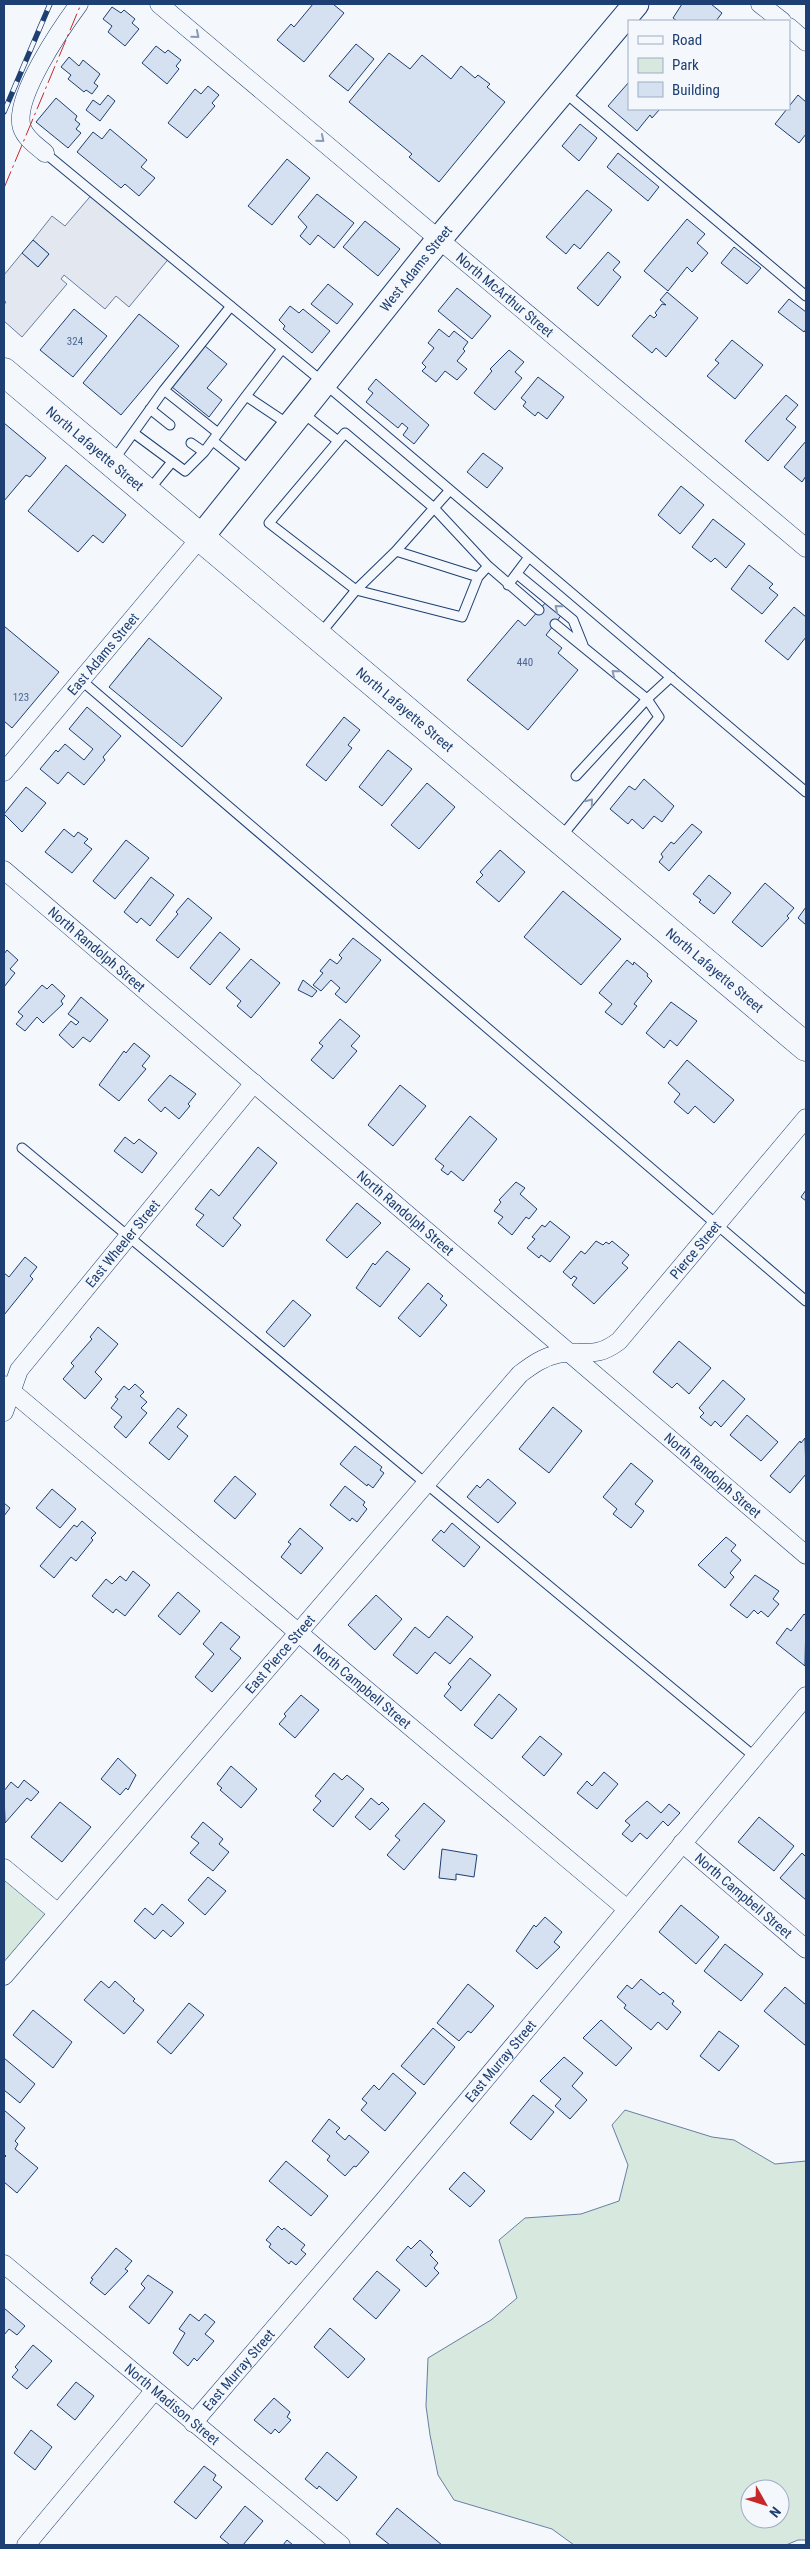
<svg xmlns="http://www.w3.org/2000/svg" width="810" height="2549" viewBox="0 0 810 2549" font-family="'Roboto Condensed',sans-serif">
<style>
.green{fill:#d7e8df;stroke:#687fa3;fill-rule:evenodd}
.parking{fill:#e3e8f0;stroke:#687fa3}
.building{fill:#d5e0f0;stroke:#1d3f73}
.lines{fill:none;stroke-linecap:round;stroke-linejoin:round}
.lane-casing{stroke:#1d3f73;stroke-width:11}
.street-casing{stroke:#1d3f73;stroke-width:19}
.secondary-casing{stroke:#1d3f73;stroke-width:27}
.highway-casing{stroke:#1d3f73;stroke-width:29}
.lane{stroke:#f4f7fb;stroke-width:9}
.street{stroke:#f4f7fb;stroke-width:18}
.secondary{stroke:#f4f7fb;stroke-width:25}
.highway{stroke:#f4f7fb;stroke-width:28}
.rail-casing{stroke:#1d3f73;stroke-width:5.5}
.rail{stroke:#f4f7fb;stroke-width:4;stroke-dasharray:11;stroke-linecap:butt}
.power{stroke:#c62828;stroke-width:1;stroke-dasharray:18 4 2.5 4;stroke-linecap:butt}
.oneway{stroke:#889bb7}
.labels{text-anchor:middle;stroke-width:4;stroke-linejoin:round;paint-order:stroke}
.number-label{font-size:11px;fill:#4b6792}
.street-label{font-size:14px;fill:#1d3f73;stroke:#f4f7fb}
</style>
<rect width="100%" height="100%" fill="#f4f7fb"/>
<!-- green -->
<path class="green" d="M4,1868L58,1913L4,1976Z
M625,2110L712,2137L734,2140L775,2164L806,2161V2540H798L786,2545H574L552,2529L454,2500L438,2475L430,2435L426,2406L428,2358L491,2320L517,2298L499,2240L525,2218L581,2214L619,2201L628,2165L612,2125ZM750,2489H780V2519H750Z"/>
<!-- parking -->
<path class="parking" d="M94,192L171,256L129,307L116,296L105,309L64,275L61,279L67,284L22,337L4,321V305L6,302L4,300V275L22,253L38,267L49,254L33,240L52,216L65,226Z"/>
<!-- building -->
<path class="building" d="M313,4H333L344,13L304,62L277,40L291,24L294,27Z
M682,4H711L722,13L716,21H677L673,18Z
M112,7L121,13L124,10L135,19L132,23L139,29L125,46L108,32L112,26L103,19Z
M356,44L374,59L348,91L329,76Z
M156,46L165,53L168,50L181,60L176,66L179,69L167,84L142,63Z
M389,53L410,69L422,55L451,79L461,66L475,78L478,75L490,84L487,87L505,102L439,182L409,157L412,154L349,102Z
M69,57L79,66L83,60L100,74L94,83L98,86L92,94L86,90L84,92L68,79L71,75L61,67Z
M629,82V109H660L652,118L650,115L637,131L608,106Z
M208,86L219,95L212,103L215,106L187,138L168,123L195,89L201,94Z
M108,95L115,101L100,121L86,110L93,100L100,105Z
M798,95L806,102V134L799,143L775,124Z
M56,98L77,116L75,120L80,124L76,129L81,133L68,148L36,122Z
M580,124L597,138L579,161L562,146Z
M110,129L147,160L141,167L155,178L139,196L125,184L121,188L77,152L93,132L102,139Z
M618,153L659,187L648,201L607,167Z
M287,159L310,178L272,225L248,206Z
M587,190L612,210L580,249L574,244L566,254L546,237Z
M317,194L354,223L334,248L318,235L310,245L300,236L307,227L298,217Z
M687,219L705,234L697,243L708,253L692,272L687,267L668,291L644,271Z
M365,221L400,249L378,276L343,247Z
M33,240L49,254L38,267L22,253Z
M734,247L761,268L747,284L721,263Z
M608,252L620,262L613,270L621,277L598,306L577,288Z
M328,284L353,304L337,324L311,304Z
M457,288L491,316L472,339L438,311Z
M667,292L698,318L666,357L656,348L652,353L632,336L650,315L654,318L657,315L655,313L662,304L666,305L660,300Z
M789,299L806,312V329L804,332L778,312Z
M290,306L299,313L303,309L330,331L312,353L283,329L285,326L279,320Z
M74,309L107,336L73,377L40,350Z
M139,314L179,346L121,415L83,383Z
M439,329L449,337L454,331L468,342L463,349L465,351L457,361L467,369L457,380L445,371L436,382L422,371L426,367L422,363L434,348L428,343Z
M732,340L763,365L735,399L707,376L719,363L715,360Z
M205,346L227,364L207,388L222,400L209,417L172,387Z
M509,350L524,362L515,372L522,378L495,410L474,393L492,371L490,369Z
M538,377L564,397L547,419L538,412L535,416L523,406L526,402L521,398Z
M376,379L429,425L414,444L403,435L408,428L402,423L398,428L366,402L373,393L368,389Z
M786,395L798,405L786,419L796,427L768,461L745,441Z
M4,423L46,458L30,477L26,475L4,501Z
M806,441V476L802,482L784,467Z
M483,453L503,468L487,488L467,472Z
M66,465L126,515L103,543L93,535L78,552L28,511Z
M681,486L704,505L680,534L658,515Z
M713,519L745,544L726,568L715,558L711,562L692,547Z
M749,565L773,584L769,588L778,595L762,614L731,589Z
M547,601L563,613L546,635L562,648L558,653L578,670L528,730L467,680L518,620L525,626Z
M794,607L806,617V637L788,660L765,641Z
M4,626L59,672L12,728L4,721Z
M149,638L222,698L182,747L109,687Z
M87,707L121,736L103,757L105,760L84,785L68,772L58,784L40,769L56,750L58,752L65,744L84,760L93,749L69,729Z
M344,717L360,730L348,745L352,748L326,781L306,765Z
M388,750L412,769L382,806L359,787Z
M644,779L674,806L662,822L654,816L643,829L632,819L628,824L610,809L629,786L635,790Z
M427,783L455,807L419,849L391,825Z
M26,787L46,803L22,832L4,814Z
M692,824L702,832L669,871L659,862L663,857L661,854L671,842L674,844Z
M64,829L74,837L78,832L88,839L84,843L92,849L72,873L45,852Z
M126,840L149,858L115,899L93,881Z
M500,850L525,872L499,902L476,882L483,875L480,872Z
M709,875L731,893L714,914L699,902L701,900L693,894Z
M151,877L174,895L150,926L141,918L137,923L124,912Z
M765,883L794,908L787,916L789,918L762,947L732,922Z
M563,891L621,939L581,985L524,937Z
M188,898L212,918L178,958L156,940L178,914L176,912Z
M806,907V925L798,918Z
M220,932L240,949L210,985L190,968Z
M353,938L381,960L346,1003L335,994L340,988L331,980L321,991L313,985L323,973L320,971L330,959L337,964L342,958L339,955Z
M7,950L18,960L10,969L15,973L4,987V954Z
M251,959L280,983L251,1018L237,1006L241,1001L226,988Z
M627,960L633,965L634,962L648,974L647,976L652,981L634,1004L637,1006L622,1025L605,1012L612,1004L599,993Z
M303,980L317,991L312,997L298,990Z
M52,984L65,996L61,1001L63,1004L43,1023L37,1017L25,1031L16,1024L23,1016L18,1012L42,985L47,989Z
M81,997L108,1020L90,1042L83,1037L73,1048L59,1035L71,1021L76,1025L79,1022L68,1014Z
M671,1002L697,1021L677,1046L670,1040L664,1048L646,1033Z
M340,1019L360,1036L351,1046L357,1051L333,1079L311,1060L323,1046L319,1043Z
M134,1043L150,1056L142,1066L146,1069L119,1101L99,1085L124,1051L126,1053Z
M687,1060L734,1100L714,1123L695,1106L688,1114L674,1102L680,1094L668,1083Z
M170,1075L196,1094L188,1104L190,1106L179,1119L165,1107L161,1112L148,1100Z
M400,1085L426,1106L393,1146L368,1125Z
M470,1116L497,1139L463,1181L451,1171L448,1175L441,1170L444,1166L435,1159Z
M125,1137L134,1144L139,1139L157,1153L142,1173L114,1151Z
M258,1147L277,1163L233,1218L241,1225L223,1247L196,1225L204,1215L195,1209L211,1189L219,1196Z
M516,1182L525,1188L520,1194L537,1209L529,1219L526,1217L512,1235L498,1223L503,1217L494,1211L501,1202L499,1200Z
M806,1190V1201L801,1197Z
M357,1203L381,1223L347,1258L326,1240Z
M550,1221L570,1237L550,1262L541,1255L539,1258L527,1248L535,1239L532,1237L542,1225L545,1227Z
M596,1241L603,1245L606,1242L609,1244L612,1241L629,1255L622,1263L628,1268L594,1304L572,1285L577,1278L574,1276L571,1279L563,1272L581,1251L585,1254Z
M387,1251L410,1269L380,1307L356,1288L373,1263L375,1265Z
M25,1257L37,1267L30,1276L33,1279L4,1315V1273L9,1277Z
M428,1283L443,1296L440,1299L447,1305L420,1337L398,1318Z
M293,1300L311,1315L284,1347L266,1332Z
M98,1327L118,1344L95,1372L102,1379L85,1399L63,1379L74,1366L71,1363L92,1339L90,1337Z
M679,1341L711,1368L689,1394L677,1383L672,1388L653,1372Z
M723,1380L745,1399L721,1427L715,1421L711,1426L700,1417L704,1413L699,1408Z
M135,1384L144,1392L140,1396L147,1402L141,1408L147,1413L126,1438L114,1427L122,1417L111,1408L118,1399L115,1397L124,1386L129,1390Z
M553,1407L582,1431L549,1473L519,1449Z
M178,1408L187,1415L177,1427L188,1436L169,1460L149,1443Z
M747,1415L778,1442L761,1461L730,1435Z
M805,1438L806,1474L790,1493L770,1476L800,1441L801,1443Z
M355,1446L382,1467L380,1470L384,1473L373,1488L368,1484L367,1486L340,1464Z
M631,1463L653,1481L635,1504L644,1511L631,1528L613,1514L617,1509L603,1497Z
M235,1476L256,1494L235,1519L214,1501Z
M488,1479L516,1503L498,1523L467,1497L477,1485L480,1488Z
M345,1486L365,1502L363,1505L367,1509L357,1522L352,1518L350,1521L330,1505Z
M52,1489L76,1509L60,1528L36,1508Z
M4,1503L10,1508L4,1516Z
M82,1521L96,1533L91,1538L93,1540L76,1561L71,1557L54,1578L40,1566L74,1525L77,1527Z
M452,1523L480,1547L464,1567L432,1540L441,1530L444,1533Z
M300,1528L323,1548L301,1574L281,1557L291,1544L288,1542Z
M726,1537L736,1545L731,1551L741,1560L730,1573L734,1577L725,1588L698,1565Z
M133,1571L150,1585L125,1616L116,1609L113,1613L92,1596L106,1579L112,1584L120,1576L126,1581Z
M755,1575L779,1591L773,1599L779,1604L768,1617L761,1611L758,1614L754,1610L747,1618L730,1605Z
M178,1592L200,1611L180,1635L158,1616Z
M376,1595L402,1619L375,1650L348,1625Z
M804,1614L806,1616L805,1666L776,1643L787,1628L791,1631Z
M447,1616L473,1637L450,1664L435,1652L417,1674L393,1655L415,1627L429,1638Z
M221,1622L240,1637L230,1649L241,1658L212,1692L195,1677L214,1654L203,1644Z
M470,1658L491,1675L461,1711L444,1696L451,1687L448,1684Z
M499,1694L517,1709L492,1739L474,1725Z
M301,1695L319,1710L295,1738L279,1724L286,1716L284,1714Z
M540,1736L562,1754L544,1776L522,1757Z
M118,1758L136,1775L128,1790L126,1788L120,1795L101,1779Z
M231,1766L257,1789L241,1808L220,1790L222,1788L217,1784Z
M604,1772L618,1784L597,1809L577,1793L587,1781L592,1786Z
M334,1773L342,1780L347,1775L364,1789L333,1827L313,1810L321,1801L315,1796Z
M24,1780L39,1792L31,1801L27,1798L5,1823L4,1791L11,1782L18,1788Z
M371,1798L379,1805L382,1802L389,1809L370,1830L355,1817Z
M647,1801L661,1813L669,1804L680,1813L668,1826L663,1821L647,1839L640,1833L632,1842L622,1834L630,1825L625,1821Z
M60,1802L91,1827L62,1862L31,1837Z
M424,1803L445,1821L404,1870L387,1855L400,1840L395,1836Z
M759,1817L794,1846L774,1871L738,1842Z
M203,1822L223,1839L219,1844L229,1852L213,1871L190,1853L199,1843L191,1837Z
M442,1849L477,1855L474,1877L456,1874V1880L439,1878Z
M802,1853L806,1857V1900L780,1878Z
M208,1877L226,1891L205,1915L188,1900Z
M162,1904L184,1923L171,1937L163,1930L155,1939L134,1921L145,1908L153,1915Z
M681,1905L719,1937L696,1964L659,1932Z
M545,1917L562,1932L554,1942L560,1947L537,1969L516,1951L534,1925L536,1927Z
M725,1944L763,1974L741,2001L704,1971Z
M641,1979L660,1995L663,1992L674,2001L672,2004L681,2012L667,2030L658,2022L651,2030L624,2008L626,2005L617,1997L627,1985L632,1989Z
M101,1981L109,1988L115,1981L135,1999L133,2001L144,2010L124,2034L84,2000Z
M468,1984L494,2006L471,2033L468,2031L459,2041L437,2023Z
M785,1987L806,2005V2046L764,2011Z
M189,2003L204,2015L171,2054L157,2042Z
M33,2010L72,2042L53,2068L13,2035Z
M601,2020L632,2048L616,2066L583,2038Z
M433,2028L455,2047L424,2085L401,2066Z
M719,2031L739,2046L719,2071L700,2056Z
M564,2057L583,2073L572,2086L587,2100L570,2119L555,2106L561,2099L540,2081Z
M4,2058L35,2084L20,2103L4,2090Z
M393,2073L416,2093L385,2131L361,2110L367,2103L362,2099L374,2085L379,2090Z
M533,2095L554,2112L531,2140L510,2123Z
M4,2110L25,2128L15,2141L18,2144L15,2149L38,2168L17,2193L4,2182V2158L6,2156L4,2154Z
M329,2119L340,2128L336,2132L345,2140L349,2135L369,2152L356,2167L354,2166L345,2176L327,2160L330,2156L312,2141Z
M286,2161L328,2196L311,2216L269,2181Z
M464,2172L485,2191L470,2207L449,2189Z
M278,2226L282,2230L284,2228L305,2245L301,2250L306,2254L296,2265L291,2261L289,2264L269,2247L271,2244L266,2240Z
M420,2240L433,2252L430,2255L438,2263L434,2268L439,2273L426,2287L396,2260L408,2246L411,2249Z
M116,2248L132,2261L125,2269L128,2271L105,2295L90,2283L93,2279L91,2278Z
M377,2271L400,2290L376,2319L353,2299Z
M148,2275L173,2292L149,2324L129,2307L145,2288L141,2284Z
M4,2308L25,2326L17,2335L9,2329L4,2335Z
M190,2314L199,2321L205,2314L215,2322L205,2334L214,2341L197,2361L194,2358L188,2366L173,2353L185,2333L179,2329Z
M330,2328L365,2359L348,2378L314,2347Z
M33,2345L52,2361L27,2389L12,2377L18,2370L15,2367Z
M76,2382L94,2396L75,2420L57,2405Z
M274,2398L290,2412L287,2417L291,2420L279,2433L275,2429L271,2434L254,2420Z
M31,2430L52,2447L35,2470L14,2453Z
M327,2452L357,2477L337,2501L319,2486L317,2489L305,2479Z
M204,2466L216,2475L213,2480L222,2487L196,2519L174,2502Z
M245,2506L263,2521L243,2545H230L220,2537Z
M397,2508L442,2545H390L376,2534Z
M287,2540L293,2545H283Z"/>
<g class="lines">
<!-- lane casing -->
<g class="lane-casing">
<path id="lane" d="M563,91L806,296
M45,153L324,383L806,792
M164,390L218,433
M246,396L282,349
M150,409L170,425
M303,413L338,441
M135,434L185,471L204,452L246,396L288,424
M213,441L252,472
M191,443L204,452
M113,461L164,390L231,306
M149,490L171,463
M450,490L434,508L488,566L539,610
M396,551L478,577
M517,574L573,620L583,645
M508,585L529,557
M356,590L462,617L478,577L488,566
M555,624L647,699L659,717L561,837
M320,634L356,590L269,523L345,433L434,508L396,551L356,590
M81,680L806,1301
M576,776L647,699L671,677
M22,1148L755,1757"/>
</g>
<!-- street casing -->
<g class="street-casing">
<g id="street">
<path id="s1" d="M159,4L806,548"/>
<path d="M760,4L782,21"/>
<path d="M789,27L806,42"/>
<path d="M45,153C37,146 26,139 22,128C12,99 62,27 79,4"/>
<path id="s2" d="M4,772L201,537"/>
<path id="s3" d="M4,870L806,1555"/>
<path id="s4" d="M4,1385L627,1909"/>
<path id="s5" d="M4,1412L19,1370L254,1083"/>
<path id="s6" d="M682,1843L806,1949"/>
<path d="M4,1868L58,1913"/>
<path id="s7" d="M4,1976L520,1374C532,1365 543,1357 558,1354C585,1349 594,1360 619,1341L806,1118"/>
<path id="s8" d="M4,2264L341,2545"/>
<path id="s9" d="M193,2423L385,2199L806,1696"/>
<path d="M26,2545L154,2391"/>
</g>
</g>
<!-- secondary casing -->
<g class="secondary-casing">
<g id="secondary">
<path id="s10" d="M201,537L440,238L636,4"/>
</g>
</g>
<!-- highway casing -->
<g class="highway-casing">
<g id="highway">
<path id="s11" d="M4,372L806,1047"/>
</g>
</g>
<!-- lane -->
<use href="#lane" class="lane"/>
<!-- street -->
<use href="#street" class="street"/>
<!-- secondary -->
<use href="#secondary" class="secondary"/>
<!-- highway -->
<use href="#highway" class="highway"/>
<!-- rail casing -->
<g class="rail-casing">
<path id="rail" d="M4,112L50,4"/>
</g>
<!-- rail -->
<use href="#rail" class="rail"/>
<!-- power -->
<path class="power" d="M4,188L81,4"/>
</g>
<!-- one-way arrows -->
<defs><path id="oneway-chevron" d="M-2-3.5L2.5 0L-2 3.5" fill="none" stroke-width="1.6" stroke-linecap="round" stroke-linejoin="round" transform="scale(1.25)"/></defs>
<g class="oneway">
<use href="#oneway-chevron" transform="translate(196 35) rotate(40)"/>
<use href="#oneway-chevron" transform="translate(321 139) rotate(40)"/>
<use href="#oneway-chevron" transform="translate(558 608) rotate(-140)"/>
<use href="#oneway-chevron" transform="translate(615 673) rotate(-141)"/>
<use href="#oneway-chevron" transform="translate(590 802) rotate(-51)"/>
</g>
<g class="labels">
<!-- number labels -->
<g class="number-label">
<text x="75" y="345">324</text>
<text x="525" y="666">440</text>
<text x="21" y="701">123</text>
</g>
<!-- street labels -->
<g class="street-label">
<text dy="5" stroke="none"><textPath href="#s10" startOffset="344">West Adams Street</textPath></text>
<text dy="5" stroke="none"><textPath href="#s1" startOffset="452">North McArthur Street</textPath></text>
<text dy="5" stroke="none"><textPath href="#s11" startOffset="119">North Lafayette Street</textPath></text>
<text dy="5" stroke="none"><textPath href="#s2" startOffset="154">East Adams Street</textPath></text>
<text dy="5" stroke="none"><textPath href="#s11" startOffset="524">North Lafayette Street</textPath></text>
<text dy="5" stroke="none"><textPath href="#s3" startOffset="122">North Randolph Street</textPath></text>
<text dy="5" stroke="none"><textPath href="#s11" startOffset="929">North Lafayette Street</textPath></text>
<text dy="5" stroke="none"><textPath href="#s3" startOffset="528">North Randolph Street</textPath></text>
<text dy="5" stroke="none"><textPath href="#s5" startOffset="208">East Wheeler Street</textPath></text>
<text dy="5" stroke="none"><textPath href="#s7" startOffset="1019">Pierce Street</textPath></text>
<text dy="5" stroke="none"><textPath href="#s3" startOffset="932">North Randolph Street</textPath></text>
<text dy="5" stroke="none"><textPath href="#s7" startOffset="424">East Pierce Street</textPath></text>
<text dy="5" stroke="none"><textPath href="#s4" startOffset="468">North Campbell Street</textPath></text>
<text dy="5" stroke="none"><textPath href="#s6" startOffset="81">North Campbell Street</textPath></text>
<text dy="5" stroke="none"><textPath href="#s9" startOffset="475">East Murray Street</textPath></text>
<text dy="5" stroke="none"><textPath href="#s9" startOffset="70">East Murray Street</textPath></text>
<text dy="5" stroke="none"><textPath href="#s8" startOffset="219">North Madison Street</textPath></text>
</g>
</g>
<!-- border -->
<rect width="810" height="2549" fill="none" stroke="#1d3f73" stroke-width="10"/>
<!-- legend -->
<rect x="628" y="20" width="162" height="90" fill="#f4f7fb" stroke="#9eadc5"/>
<rect x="638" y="36" width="25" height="8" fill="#f4f7fb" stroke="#9eadc5"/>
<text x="672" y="45" font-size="15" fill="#1d3f73">Road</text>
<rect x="638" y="58" width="25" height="15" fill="#d7e8df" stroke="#9eadc5"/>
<text x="672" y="70" font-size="15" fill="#1d3f73">Park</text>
<rect x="638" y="82" width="25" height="15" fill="#d5e0f0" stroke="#9eadc5"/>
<text x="672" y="95" font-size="15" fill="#1d3f73">Building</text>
<!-- north arrow -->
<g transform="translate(765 2504) rotate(129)"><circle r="24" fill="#f4f7fb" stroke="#9eadc5"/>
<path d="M0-4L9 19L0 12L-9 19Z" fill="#c62828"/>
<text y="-8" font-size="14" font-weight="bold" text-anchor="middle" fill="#1d3f73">N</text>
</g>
</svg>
